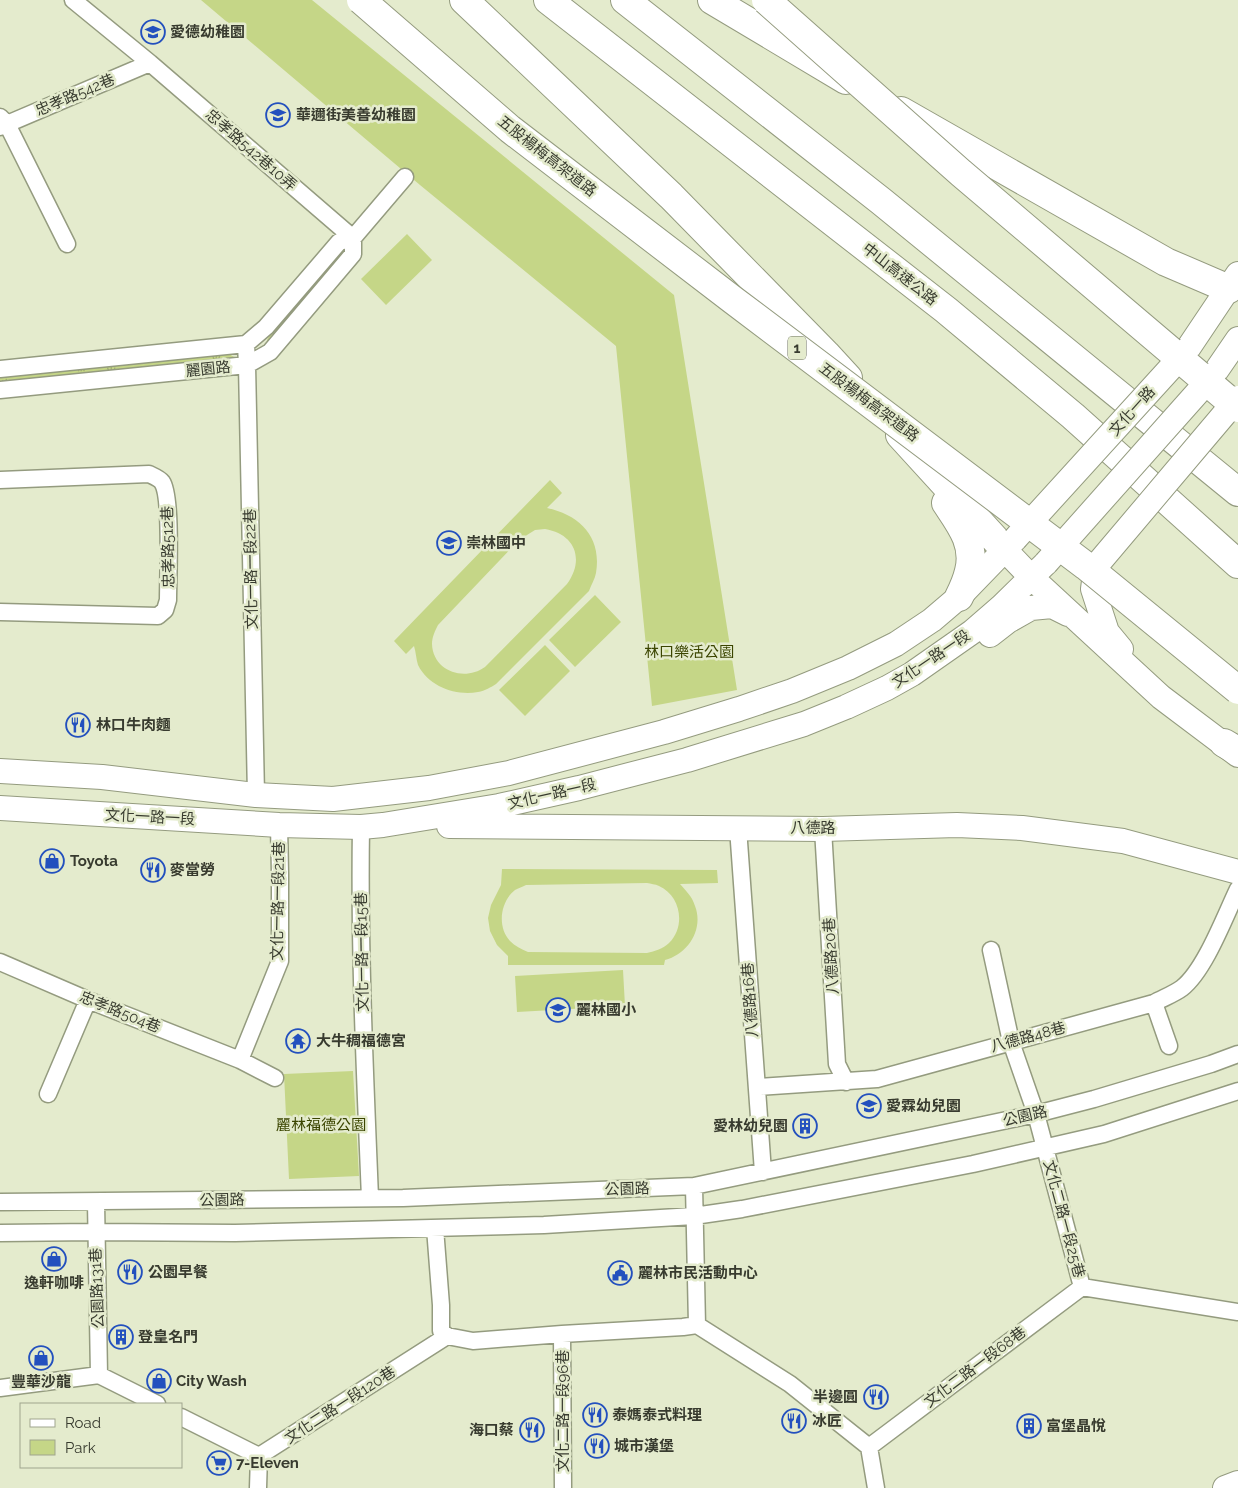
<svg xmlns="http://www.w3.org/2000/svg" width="1238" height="1488" viewBox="0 0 1238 1488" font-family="Raleway,'Noto Sans TC',sans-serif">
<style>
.grass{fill:url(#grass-tufts)}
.green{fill:#c5d687;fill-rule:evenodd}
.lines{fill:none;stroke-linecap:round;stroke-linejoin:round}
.street-casing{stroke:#949b7f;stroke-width:19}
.secondary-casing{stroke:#949b7f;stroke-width:26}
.highway-casing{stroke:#949b7f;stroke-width:30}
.street{stroke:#fff;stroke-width:16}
.secondary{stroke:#fff;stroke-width:24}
.highway{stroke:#fff;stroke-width:28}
.secondary-bridge-casing{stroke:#949b7f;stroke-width:26;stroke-linecap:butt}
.highway-bridge-casing{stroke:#949b7f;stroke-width:30;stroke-linecap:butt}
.secondary-bridge{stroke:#fff;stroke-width:24}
.highway-bridge{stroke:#fff;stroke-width:28}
.labels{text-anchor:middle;stroke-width:5;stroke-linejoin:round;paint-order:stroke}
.shield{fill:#e4ebcd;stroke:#6c705e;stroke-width:1}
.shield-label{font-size:14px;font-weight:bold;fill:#383b2f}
.poi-label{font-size:15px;font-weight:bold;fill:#383b2f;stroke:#e4ebcd;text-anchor:start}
.street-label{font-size:15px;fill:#383b2f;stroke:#e4ebcd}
.park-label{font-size:15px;fill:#3b4500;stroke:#e4ebcd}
</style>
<defs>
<pattern id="grass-tufts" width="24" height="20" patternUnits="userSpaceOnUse" patternTransform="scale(1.25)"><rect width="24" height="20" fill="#c5d687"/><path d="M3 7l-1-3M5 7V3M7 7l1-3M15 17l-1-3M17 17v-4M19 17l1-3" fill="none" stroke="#a1af6f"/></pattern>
</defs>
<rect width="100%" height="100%" fill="#e4ebcd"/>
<!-- grass -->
<path class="grass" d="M347,248L345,256L268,343L267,340L269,336L339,250Z
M229,354L234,357L230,360L0,384V377Z"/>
<!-- green -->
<path class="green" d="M201,0H312L674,295L737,690L652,706L616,346L420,185Z
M407,234L432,260L386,305L361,279Z
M550,480L562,493L547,508C580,515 602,537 596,573C595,579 591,585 589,591L496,684C491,687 485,691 478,692C456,696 429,687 418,665C416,659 416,652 414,646L406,654L394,641ZM545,529C575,534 585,559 567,584L485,667C464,682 433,671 432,644C432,637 435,631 438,625L519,540L535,530Z
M595,595L621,622L575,667L549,640Z
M545,645L570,671L525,716L499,690Z
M502,869L717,870L718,883L680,884C686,891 692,896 695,906C704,929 688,954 665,960L664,965H508V956L497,945L490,931L488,918L491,905L501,885ZM647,883C651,884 655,884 659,886C681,896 686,926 669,943C663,949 655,951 647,953L528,952C521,949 515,946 510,941C497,927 500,902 515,890C518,888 523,887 526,885Z
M623,970L625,1006L517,1012L515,976Z
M353,1071L359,1176L289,1179L284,1074Z"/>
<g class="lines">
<!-- street casing -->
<g class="street-casing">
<path id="street" d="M73,0L150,63L353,238
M0,117L7,124L67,244
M0,127L150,63
M246,344L247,365L256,795
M0,369L246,344L266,327L339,242L353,238L405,177
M0,390L247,365L270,352L353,254V238
M0,480L149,474C153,476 159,478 162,482C172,496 168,577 168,600L165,610L158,616L0,612
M361,827C359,950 365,1074 370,1198
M738,828L763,1172
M823,829L837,1064L846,1082
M991,950L1011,1042L1036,1114L1082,1287L1238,1312
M0,962L88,1000L240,1060L275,1078
M1154,1003L1169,1046
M240,1060L280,961V874L279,825
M757,1087L877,1079L1154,1003C1163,998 1174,994 1182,988C1205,970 1225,916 1238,889
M48,1094L88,1000
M0,1202L403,1198L694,1186L1036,1114L1094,1099L1211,1064L1238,1054
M96,1202L99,1375
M435,1228L441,1305V1331L447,1336L473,1341L562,1334L683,1327L697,1325L694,1186
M0,1233L95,1232L235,1233L544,1225L694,1216L742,1209L973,1164L1104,1134L1238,1091
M697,1325L790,1384L869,1447L876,1488
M562,1334L563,1488
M0,1388L99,1375L157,1404
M181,1417L259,1456
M869,1447L1082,1287
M258,1488L259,1456L447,1336"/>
</g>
<!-- secondary casing -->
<g class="secondary-casing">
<path id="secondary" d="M1187,350L1238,274
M1214,374L1238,339
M1005,550L1032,578L1161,697L1238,755
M1096,566L1093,589L1107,632L1121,649
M990,635L1008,621L1031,608L1052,606L1068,614
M0,771L102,777L256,795L333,799L429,788L509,773L664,732L739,709L792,691L848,668L896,644L932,620L959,597L1015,539
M0,808L279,825L361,827L383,825L499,806L579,788L687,760L804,724L846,707L887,688L912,674L972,632L1002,606L1046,563
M449,826L823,829L957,825L1022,828L1123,841L1238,872
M1225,1488L1238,1483"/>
</g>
<!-- highway casing -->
<g class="highway-casing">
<path id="highway" d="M464,0L671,196L826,354L848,378
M548,0L946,310L1073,416L1238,564
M625,0L881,201L1238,492
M712,0L846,80
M901,111L1166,262L1229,289
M900,435L1005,550
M946,503C960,524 976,544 969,571C967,580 963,589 959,597
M1224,743L1238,751"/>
</g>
<!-- street -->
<use href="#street" class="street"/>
<!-- secondary -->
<use href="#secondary" class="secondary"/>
<!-- highway -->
<use href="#highway" class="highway"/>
<!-- secondary-bridge casing -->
<g class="secondary-bridge-casing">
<path id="secondary-bridge" d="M1015,539L1187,350
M1046,563L1214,374
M1096,566L1238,398"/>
</g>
<!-- highway-bridge casing -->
<g class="highway-bridge-casing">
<path id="highway-bridge" d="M361,0L510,129L733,300L1086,566L1238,690
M766,0L961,173L1238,408"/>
</g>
<!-- secondary-bridge -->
<use href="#secondary-bridge" class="secondary-bridge"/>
<!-- highway-bridge -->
<use href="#highway-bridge" class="highway-bridge"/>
</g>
<!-- icons -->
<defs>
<g id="school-ring" transform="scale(1.25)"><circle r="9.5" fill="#e4ebcd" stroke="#2350be" stroke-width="1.5"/><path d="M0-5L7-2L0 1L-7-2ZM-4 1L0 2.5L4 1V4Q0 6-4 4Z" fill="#2350be"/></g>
<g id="restaurant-ring" transform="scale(1.25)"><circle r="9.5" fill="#e4ebcd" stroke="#2350be" stroke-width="1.5"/><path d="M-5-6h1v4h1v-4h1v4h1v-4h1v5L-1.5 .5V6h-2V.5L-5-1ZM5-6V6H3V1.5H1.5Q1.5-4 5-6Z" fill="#2350be"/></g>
<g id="shop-ring" transform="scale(1.25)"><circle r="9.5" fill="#e4ebcd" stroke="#2350be" stroke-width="1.5"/><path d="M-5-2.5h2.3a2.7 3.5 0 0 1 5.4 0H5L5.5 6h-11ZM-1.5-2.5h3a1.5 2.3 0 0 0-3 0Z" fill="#2350be"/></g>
<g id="temple-ring" transform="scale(1.25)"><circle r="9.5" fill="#e4ebcd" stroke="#2350be" stroke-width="1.5"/><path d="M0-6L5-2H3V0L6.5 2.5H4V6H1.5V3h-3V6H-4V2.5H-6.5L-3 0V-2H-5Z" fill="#2350be"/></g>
<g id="building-ring" transform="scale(1.25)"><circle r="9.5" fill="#e4ebcd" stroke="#2350be" stroke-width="1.5"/><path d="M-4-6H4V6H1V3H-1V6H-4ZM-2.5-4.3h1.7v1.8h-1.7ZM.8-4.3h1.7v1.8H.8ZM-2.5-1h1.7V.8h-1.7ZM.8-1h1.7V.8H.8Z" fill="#2350be"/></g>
<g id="civic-ring" transform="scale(1.25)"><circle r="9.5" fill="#e4ebcd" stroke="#2350be" stroke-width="1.5"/><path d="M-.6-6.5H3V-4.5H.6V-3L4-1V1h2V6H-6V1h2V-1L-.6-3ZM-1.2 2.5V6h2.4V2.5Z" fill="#2350be"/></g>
<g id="supermarket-ring" transform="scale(1.25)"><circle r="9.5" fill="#e4ebcd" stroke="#2350be" stroke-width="1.5"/><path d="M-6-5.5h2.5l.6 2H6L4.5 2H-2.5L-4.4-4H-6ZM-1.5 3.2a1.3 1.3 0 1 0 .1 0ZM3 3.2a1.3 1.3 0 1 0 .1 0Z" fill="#2350be"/></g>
</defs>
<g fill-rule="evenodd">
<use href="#school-ring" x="153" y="32"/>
<use href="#school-ring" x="278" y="115"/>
<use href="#school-ring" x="449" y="543"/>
<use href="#restaurant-ring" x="78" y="725"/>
<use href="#shop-ring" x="52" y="861"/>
<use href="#restaurant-ring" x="153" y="870"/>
<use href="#school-ring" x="558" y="1010"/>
<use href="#temple-ring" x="298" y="1041"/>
<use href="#school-ring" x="869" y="1106"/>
<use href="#building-ring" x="805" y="1126"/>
<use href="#shop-ring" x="54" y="1259"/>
<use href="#restaurant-ring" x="130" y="1272"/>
<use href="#civic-ring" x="620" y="1273"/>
<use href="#building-ring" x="121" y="1337"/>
<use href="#shop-ring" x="41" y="1358"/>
<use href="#shop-ring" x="159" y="1381"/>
<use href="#restaurant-ring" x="876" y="1397"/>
<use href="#restaurant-ring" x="595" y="1415"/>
<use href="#restaurant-ring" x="794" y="1421"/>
<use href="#building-ring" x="1029" y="1426"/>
<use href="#restaurant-ring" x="532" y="1430"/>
<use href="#restaurant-ring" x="597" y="1446"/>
<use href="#supermarket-ring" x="219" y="1463"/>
</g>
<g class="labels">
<!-- shield labels -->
<rect class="shield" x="788" y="336.5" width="18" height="23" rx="4"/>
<g class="shield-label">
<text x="797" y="353">1</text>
</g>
<!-- poi labels -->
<g class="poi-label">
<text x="170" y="37">愛德幼稚園</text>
<text x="296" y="120">華邇街美善幼稚園</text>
<text x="466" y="548">崇林國中</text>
<text x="96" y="730">林口牛肉麵</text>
<text x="70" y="866">Toyota</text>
<text x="170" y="875">麥當勞</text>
<text x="576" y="1015">麗林國小</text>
<text x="316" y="1046">大牛稠福德宮</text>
<text x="886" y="1111">愛霖幼兒園</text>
<text x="788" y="1131" text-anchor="end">愛林幼兒園</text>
<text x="148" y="1277">公園早餐</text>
<text x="638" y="1278">麗林市民活動中心</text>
<text x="54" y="1288" text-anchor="middle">逸軒咖啡</text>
<text x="138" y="1342">登皇名門</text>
<text x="176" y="1386">City Wash</text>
<text x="41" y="1387" text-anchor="middle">豐華沙龍</text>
<text x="858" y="1402" text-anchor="end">半邊圓</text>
<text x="612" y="1420">泰媽泰式料理</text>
<text x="812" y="1426">冰匠</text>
<text x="1046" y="1431">富堡晶悅</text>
<text x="514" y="1435" text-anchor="end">海口蔡</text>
<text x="614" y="1451">城市漢堡</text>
<text x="236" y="1468">7-Eleven</text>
</g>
<!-- street labels -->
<g class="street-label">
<text transform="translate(75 95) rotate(-23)" y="5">忠孝路542巷</text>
<text transform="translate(251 150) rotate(41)" y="5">忠孝路542巷10弄</text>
<text transform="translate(547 156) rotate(38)" y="5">五股楊梅高架道路</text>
<text transform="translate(900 274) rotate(38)" y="5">中山高速公路</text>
<text transform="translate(208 369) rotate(-6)" y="5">麗園路</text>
<text transform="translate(869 402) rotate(37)" y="5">五股楊梅高架道路</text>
<text transform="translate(1132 411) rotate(-48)" y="5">文化一路</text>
<text transform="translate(168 547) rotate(-91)" y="5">忠孝路512巷</text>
<text transform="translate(251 569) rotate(-91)" y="5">文化一路一段22巷</text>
<text transform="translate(931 659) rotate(-34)" y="5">文化一路一段</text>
<text transform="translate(552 794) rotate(-13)" y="5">文化一路一段</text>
<text transform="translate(150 817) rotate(3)" y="5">文化一路一段</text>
<text x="813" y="833">八德路</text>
<text transform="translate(278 901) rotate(-89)" y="5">文化一路一段21巷</text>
<text transform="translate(362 952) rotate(-91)" y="5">文化一路一段15巷</text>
<text transform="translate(831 956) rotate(-93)" y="5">八德路20巷</text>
<text transform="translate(750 1000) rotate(-94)" y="5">八德路16巷</text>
<text transform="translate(120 1012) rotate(22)" y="5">忠孝路504巷</text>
<text transform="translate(1028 1037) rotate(-15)" y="5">八德路48巷</text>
<text transform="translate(1025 1116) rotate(-13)" y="5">公園路</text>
<text transform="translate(627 1189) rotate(-2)" y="5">公園路</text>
<text transform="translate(222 1200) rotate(-1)" y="5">公園路</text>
<text transform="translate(1064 1219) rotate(75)" y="5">文化二路一段25巷</text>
<text transform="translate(97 1288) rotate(-92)" y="5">公園路131巷</text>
<text transform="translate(975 1367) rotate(-37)" y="5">文化二路一段68巷</text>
<text transform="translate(340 1405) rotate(-33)" y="5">文化二路一段120巷</text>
<text transform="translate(563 1411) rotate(-90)" y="5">文化二路一段96巷</text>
</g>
<!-- park labels -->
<g class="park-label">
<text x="689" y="657">林口樂活公園</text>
<text x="321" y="1130">麗林福德公園</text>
</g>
</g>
<!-- legend -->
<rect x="20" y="1403" width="162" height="65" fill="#e4ebcd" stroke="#9fa58e"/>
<rect x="30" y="1419" width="25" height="8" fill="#ffffff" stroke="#9fa58e"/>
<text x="65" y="1428" font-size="15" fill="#383b2f">Road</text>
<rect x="30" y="1440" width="25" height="15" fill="#c5d687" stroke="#9fa58e"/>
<text x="65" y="1453" font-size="15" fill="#383b2f">Park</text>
</svg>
